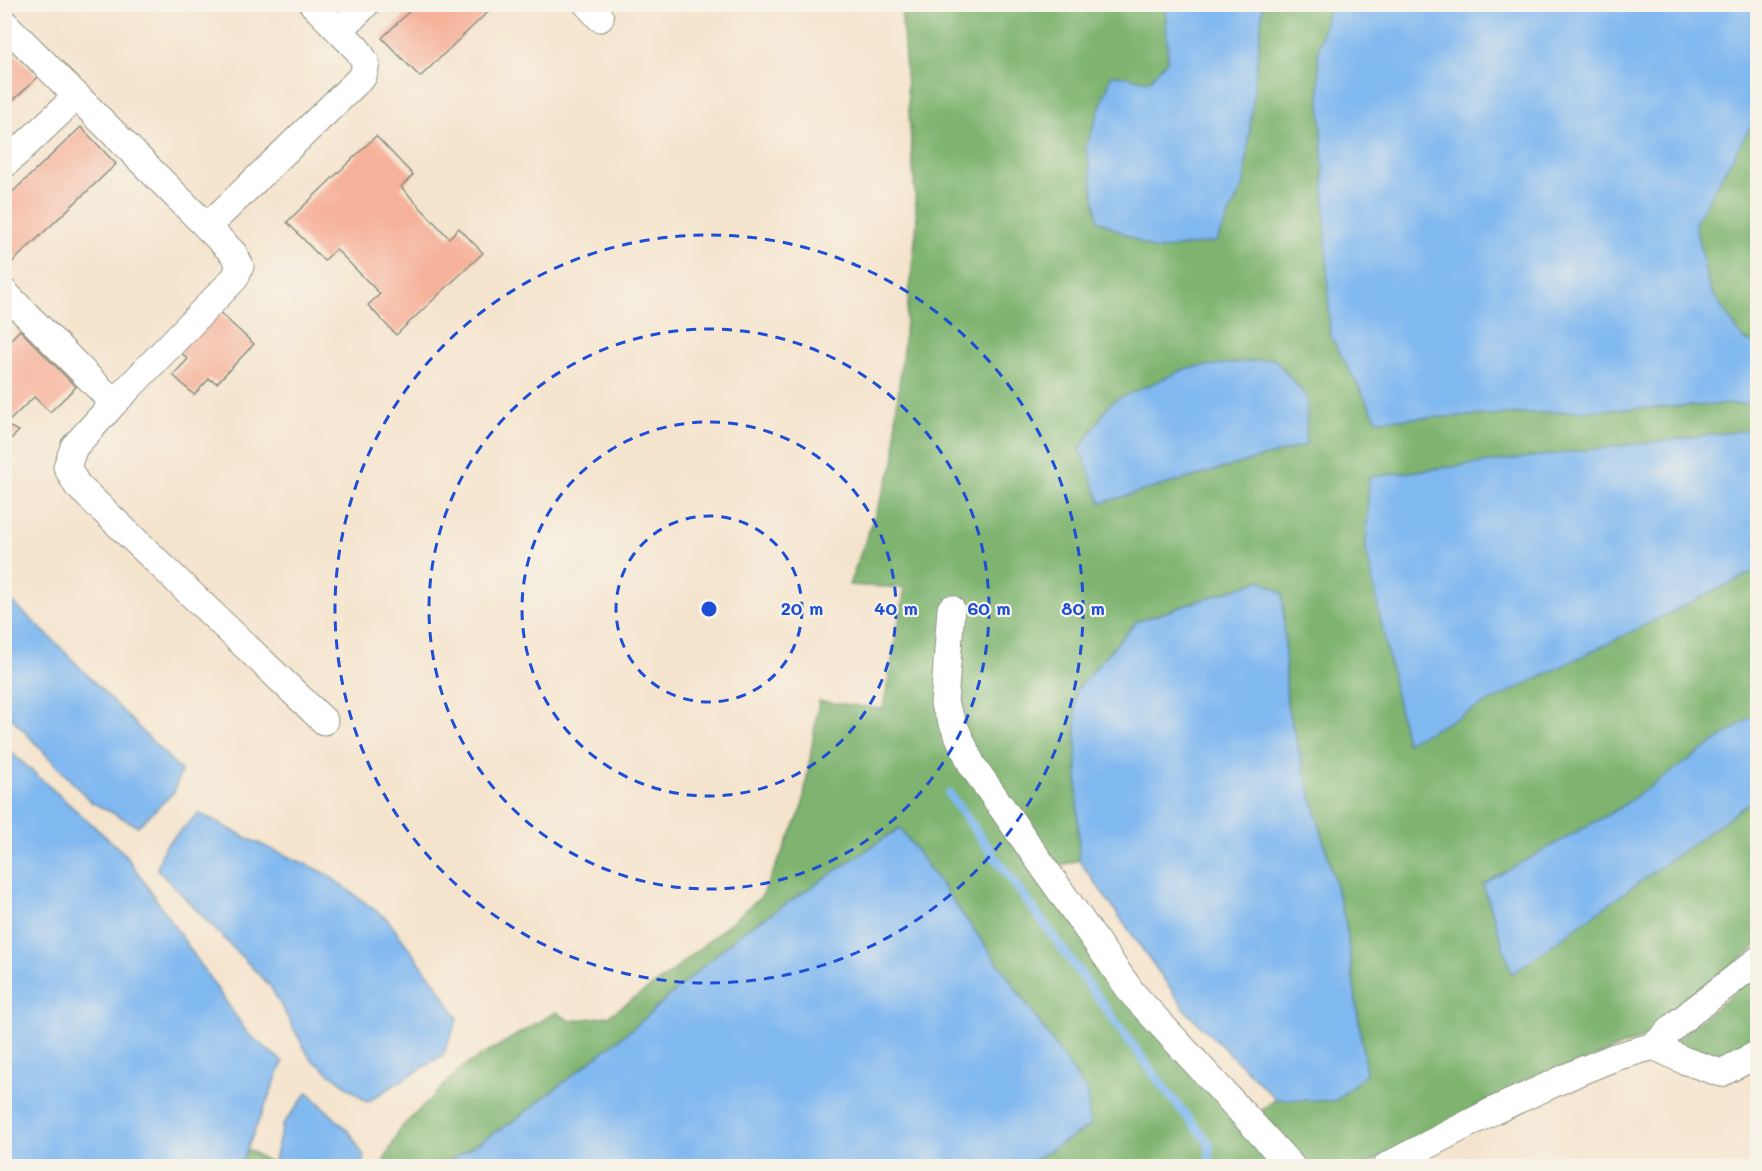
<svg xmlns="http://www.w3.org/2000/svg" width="1762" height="1171" viewBox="0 0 1762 1171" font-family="Mali,sans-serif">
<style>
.forest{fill:#7eb470;stroke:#4e7852;stroke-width:1.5}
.water{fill:#80b8f0;stroke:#507a92;stroke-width:1.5}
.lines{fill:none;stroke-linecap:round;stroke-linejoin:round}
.stream{stroke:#80b8f0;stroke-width:9}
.building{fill:#f6b19a}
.street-casing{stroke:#8a9080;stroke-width:29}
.street{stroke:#fff;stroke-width:27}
.ring{fill:none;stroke:#1d4ed8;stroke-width:3;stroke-dasharray:10 8}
.centre{fill:#1d4ed8;stroke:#f7f3e8;stroke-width:3}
.ring-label{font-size:18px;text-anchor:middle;font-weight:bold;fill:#1d4ed8;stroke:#f7f3e8;stroke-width:4.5;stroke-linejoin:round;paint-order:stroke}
</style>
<rect width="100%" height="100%" fill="#f7f3e8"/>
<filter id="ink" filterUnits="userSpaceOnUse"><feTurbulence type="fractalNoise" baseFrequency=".0167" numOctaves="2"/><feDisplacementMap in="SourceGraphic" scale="12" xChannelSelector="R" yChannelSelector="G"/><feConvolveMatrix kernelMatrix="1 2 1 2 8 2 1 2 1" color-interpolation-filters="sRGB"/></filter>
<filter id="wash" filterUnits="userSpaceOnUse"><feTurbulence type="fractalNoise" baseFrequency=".008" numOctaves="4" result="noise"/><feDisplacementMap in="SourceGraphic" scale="24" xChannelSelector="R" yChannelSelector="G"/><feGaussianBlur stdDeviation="1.35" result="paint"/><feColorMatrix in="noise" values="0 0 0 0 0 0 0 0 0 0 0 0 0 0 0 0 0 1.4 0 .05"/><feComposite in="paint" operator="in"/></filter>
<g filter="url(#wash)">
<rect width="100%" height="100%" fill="#f5e4cd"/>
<!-- forest -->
<path class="forest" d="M901,5H1757V946L1677,1009L1650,1035L1489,1100L1363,1166H1305L1258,1113L1276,1099L1335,1101L1366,1074L1345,920L1287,706L1283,595L1261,580L1136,622L1075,691L1079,860L1057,867L980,793L1276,1166H1024L1028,1165L1087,1092L1008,977L900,828L763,919L743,931L637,1025L514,1121L441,1166H381L401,1128L464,1066L556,1012L570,1021L608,1016L667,976L762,896L802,809L819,701L883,709L905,588L849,585L895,460L896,413L917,222Z
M1757,974V1041L1721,1061L1673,1043Z
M247,1149L273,1164L275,1166H240Z"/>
<!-- water -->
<path class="water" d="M1329,4L1754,5L1758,22L1756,117L1695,223L1709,288L1743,339L1757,345V403L1377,420L1330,335L1318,52Z
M1165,5H1263L1244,184L1216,242L1155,250L1098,220L1086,147L1112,74L1149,81L1168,59Z
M1274,359L1307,397L1306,445L1101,503L1080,449L1111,402L1187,368Z
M1757,429V570L1406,743L1366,549L1369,477Z
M1261,580L1283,594L1287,706L1345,920L1366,1074L1335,1101L1276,1099L1188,1013L1079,860L1075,691L1136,622Z
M5,595L55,642L181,771L174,792L138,826L91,802L5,711Z
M1751,717L1757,720V797L1512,974L1483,884L1616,810Z
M4,746L125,854L248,1034L283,1062L240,1166H5Z
M199,813L249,839L325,873L387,919L438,987L458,1018L443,1055L367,1102L310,1058L270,986L157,869L164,847Z
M900,828L1008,977L1087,1092L1090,1126L1024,1166H441L514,1121L637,1025L743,931L763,919Z
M308,1092L352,1135L365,1159L361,1166H275L273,1164L283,1124Z"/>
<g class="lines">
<!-- stream -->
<path class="stream" d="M949,794L1170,1096L1209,1143L1210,1166"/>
</g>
<g id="blocks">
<!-- building -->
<path class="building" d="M417,4H496L420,77L382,38Z
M4,42L38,77L4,109Z
M81,127L116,164L4,270V200Z
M376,136L413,175L401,187L449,238L459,228L483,253L396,335L368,305L380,294L336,249L324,261L287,222Z
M217,310L254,344L217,383L209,379L194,395L173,375L188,359L179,351Z
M20,330L76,387L50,412L34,397L5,425L19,431L4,446V373L8,370L4,366V346Z"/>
</g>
</g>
<g filter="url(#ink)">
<use href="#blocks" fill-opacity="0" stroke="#8a9080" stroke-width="1.5"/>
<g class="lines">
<!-- street casing -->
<g class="street-casing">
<path id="street" d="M587,4L600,18
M4,23L234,254L240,266L235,278L114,403L74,447L67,467L77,485L324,721
M339,31L366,4
M4,165L77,96
M207,227L363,76L366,63L358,50L313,4
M4,292L114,403
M951,609L944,704L972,765L1132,993L1291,1166
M1654,1046L1679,1022L1758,960
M1387,1166L1493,1111L1583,1070L1615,1057L1654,1046L1683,1060L1721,1073L1758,1054"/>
</g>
<!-- street -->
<use href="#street" class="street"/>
</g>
</g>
<!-- distance rings -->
<g class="ring">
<circle cx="709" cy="609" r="93"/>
<circle cx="709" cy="609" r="187"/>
<circle cx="709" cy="609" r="280"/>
<circle cx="709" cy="609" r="374"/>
</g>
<circle cx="709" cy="609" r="9" class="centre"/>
<g class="ring-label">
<text x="802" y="615">20 m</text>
<text x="896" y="615">40 m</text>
<text x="989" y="615">60 m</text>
<text x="1083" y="615">80 m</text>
</g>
<!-- margin -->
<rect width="1762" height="1171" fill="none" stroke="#f7f3e8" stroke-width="24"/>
</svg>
